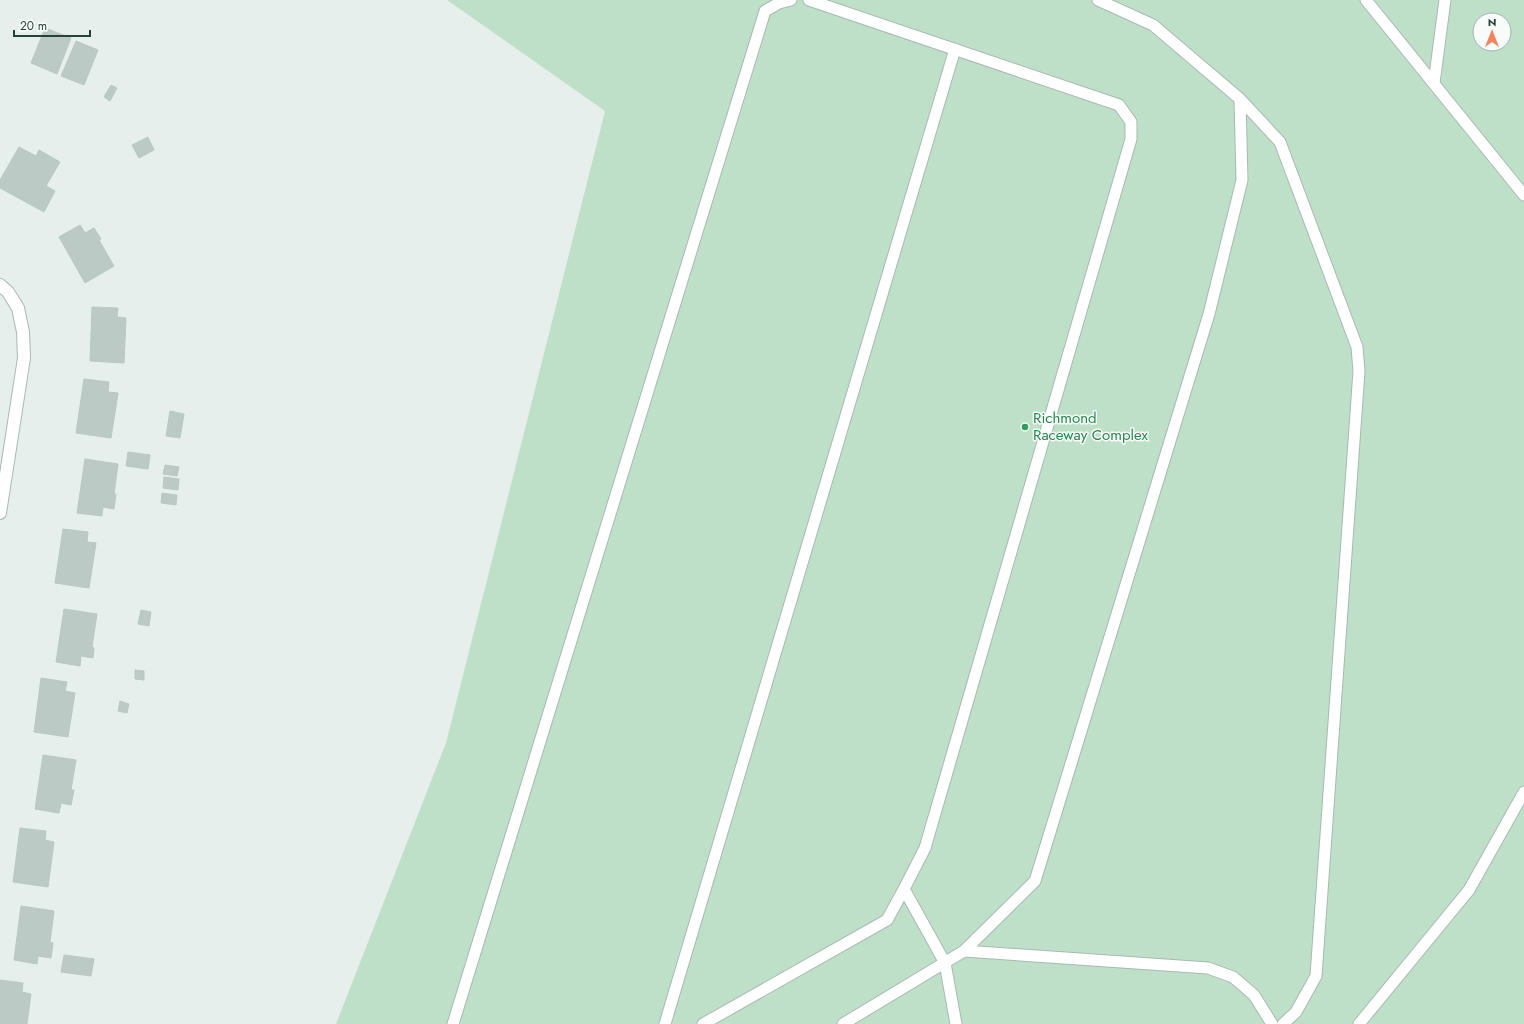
<svg xmlns="http://www.w3.org/2000/svg" width="1524" height="1024" viewBox="0 0 1524 1024" font-family="Jost,sans-serif">
<style>
.green{fill:#bfe0c8;fill-rule:evenodd}
.building{fill:#bbcac4;stroke:#b8c9c2}
.lines{fill:none;stroke-linecap:round;stroke-linejoin:round}
.lane-casing{stroke:#a8b8b2;stroke-width:13}
.street-casing{stroke:#a8b8b2;stroke-width:14}
.lane{stroke:#fff;stroke-width:11}
.street{stroke:#fff;stroke-width:12}
.leisure-dot{fill:#2e9e5b;stroke:#f7fbf9;stroke-width:1.5}
.labels{text-anchor:middle;stroke-width:3;stroke-linejoin:round;paint-order:stroke}
.leisure-label{font-size:15px;fill:#27864d;stroke:#f7fbf9;text-anchor:start}
</style>
<rect width="100%" height="100%" fill="#e6efeb"/>
<!-- green -->
<path class="green" d="M447,0H1524V1024H336L446,743L605,111ZM1480,20H1504V44H1480Z"/>
<!-- building -->
<path class="building" d="M45,28L71,38L57,74L31,63Z
M76,41L98,50L84,85L61,76Z
M111,85L117,88L110,101L104,97Z
M148,137L154,150L139,158L132,145Z
M19,147L36,156L39,150L60,162L46,186L55,191L44,212L0,188V180Z
M80,225L85,233L94,228L101,239L99,240L114,266L85,283L59,237Z
M92,307L118,308L117,317L126,318L124,363L90,361Z
M84,379L109,382L108,392L118,393L111,438L76,433Z
M170,411L184,414L180,438L166,436Z
M128,452L150,455L148,469L126,466Z
M85,459L118,464L114,494H116L114,509L103,507L102,516L77,513Z
M165,465L179,467L177,476L163,474Z
M164,477L179,479L178,490L163,488Z
M162,493L177,495L176,505L161,503Z
M63,529L88,532L87,542L96,543L89,588L55,583Z
M64,609L97,614L92,647L94,648L93,658L81,656L80,666L56,662Z
M141,610L151,612L149,626L138,624Z
M135,670L144,671V680L135,679Z
M41,678L67,682L65,691L75,693L68,737L34,732Z
M120,701L129,704L127,713L118,711Z
M43,755L76,760L71,790H74L71,805L61,803L59,813L35,809Z
M20,828L46,831L45,840L54,842L48,887L13,882Z
M21,906L54,911L50,942L53,943L51,958L38,956L37,964L14,960Z
M64,955L94,959L91,976L61,972Z
M0,980L23,983L22,992L31,994L27,1024H0Z"/>
<g class="lines">
<!-- lane casing -->
<g class="lane-casing">
<path id="lane" d="M1366,0L1524,195
M1434,83L1445,0
M1240,99L1280,142L1357,347L1359,371L1316,976L1296,1012L1283,1024
M904,889L945,963L956,1024
M964,951L1208,968L1233,977L1254,995L1272,1024
M453,1024L765,11L779,3L791,0
M665,1024L955,49
M703,1024L887,920L904,889L925,848L1131,139V122L1119,105L809,0
M843,1024L964,951L1035,881L1209,314L1242,180L1240,99L1153,25L1098,0
M1359,1024L1469,890L1524,792"/>
</g>
<!-- street casing -->
<g class="street-casing">
<path id="street" d="M0,285L8,292L18,308L23,332L24,358L0,513"/>
</g>
<!-- lane -->
<use href="#lane" class="lane"/>
<!-- street -->
<use href="#street" class="street"/>
</g>
<!-- markers -->
<circle class="leisure-dot" cx="1025" cy="427" r="4"/>
<g class="labels">
<!-- leisure labels -->
<g class="leisure-label">
<text x="1033" y="423">Richmond<tspan x="1033" dy="17">Raceway Complex</tspan></text>
</g>
</g>
<!-- north arrow -->
<g transform="translate(1492 32)"><circle r="19" fill="#f7fbf9" stroke="#a3b1ad"/>
<path d="M0-3L7 15L0 10L-7 15Z" fill="#f4845f"/>
<text y="-6" font-size="11" font-weight="bold" text-anchor="middle" fill="#24423a">N</text>
</g>
<!-- scale -->
<path d="M14 30v6h76v-6" fill="none" stroke="#24423a" stroke-width="2"/>
<text x="20" y="30" font-size="12" fill="#24423a" stroke="#f7fbf9" stroke-width="3" paint-order="stroke">20 m</text>
</svg>
